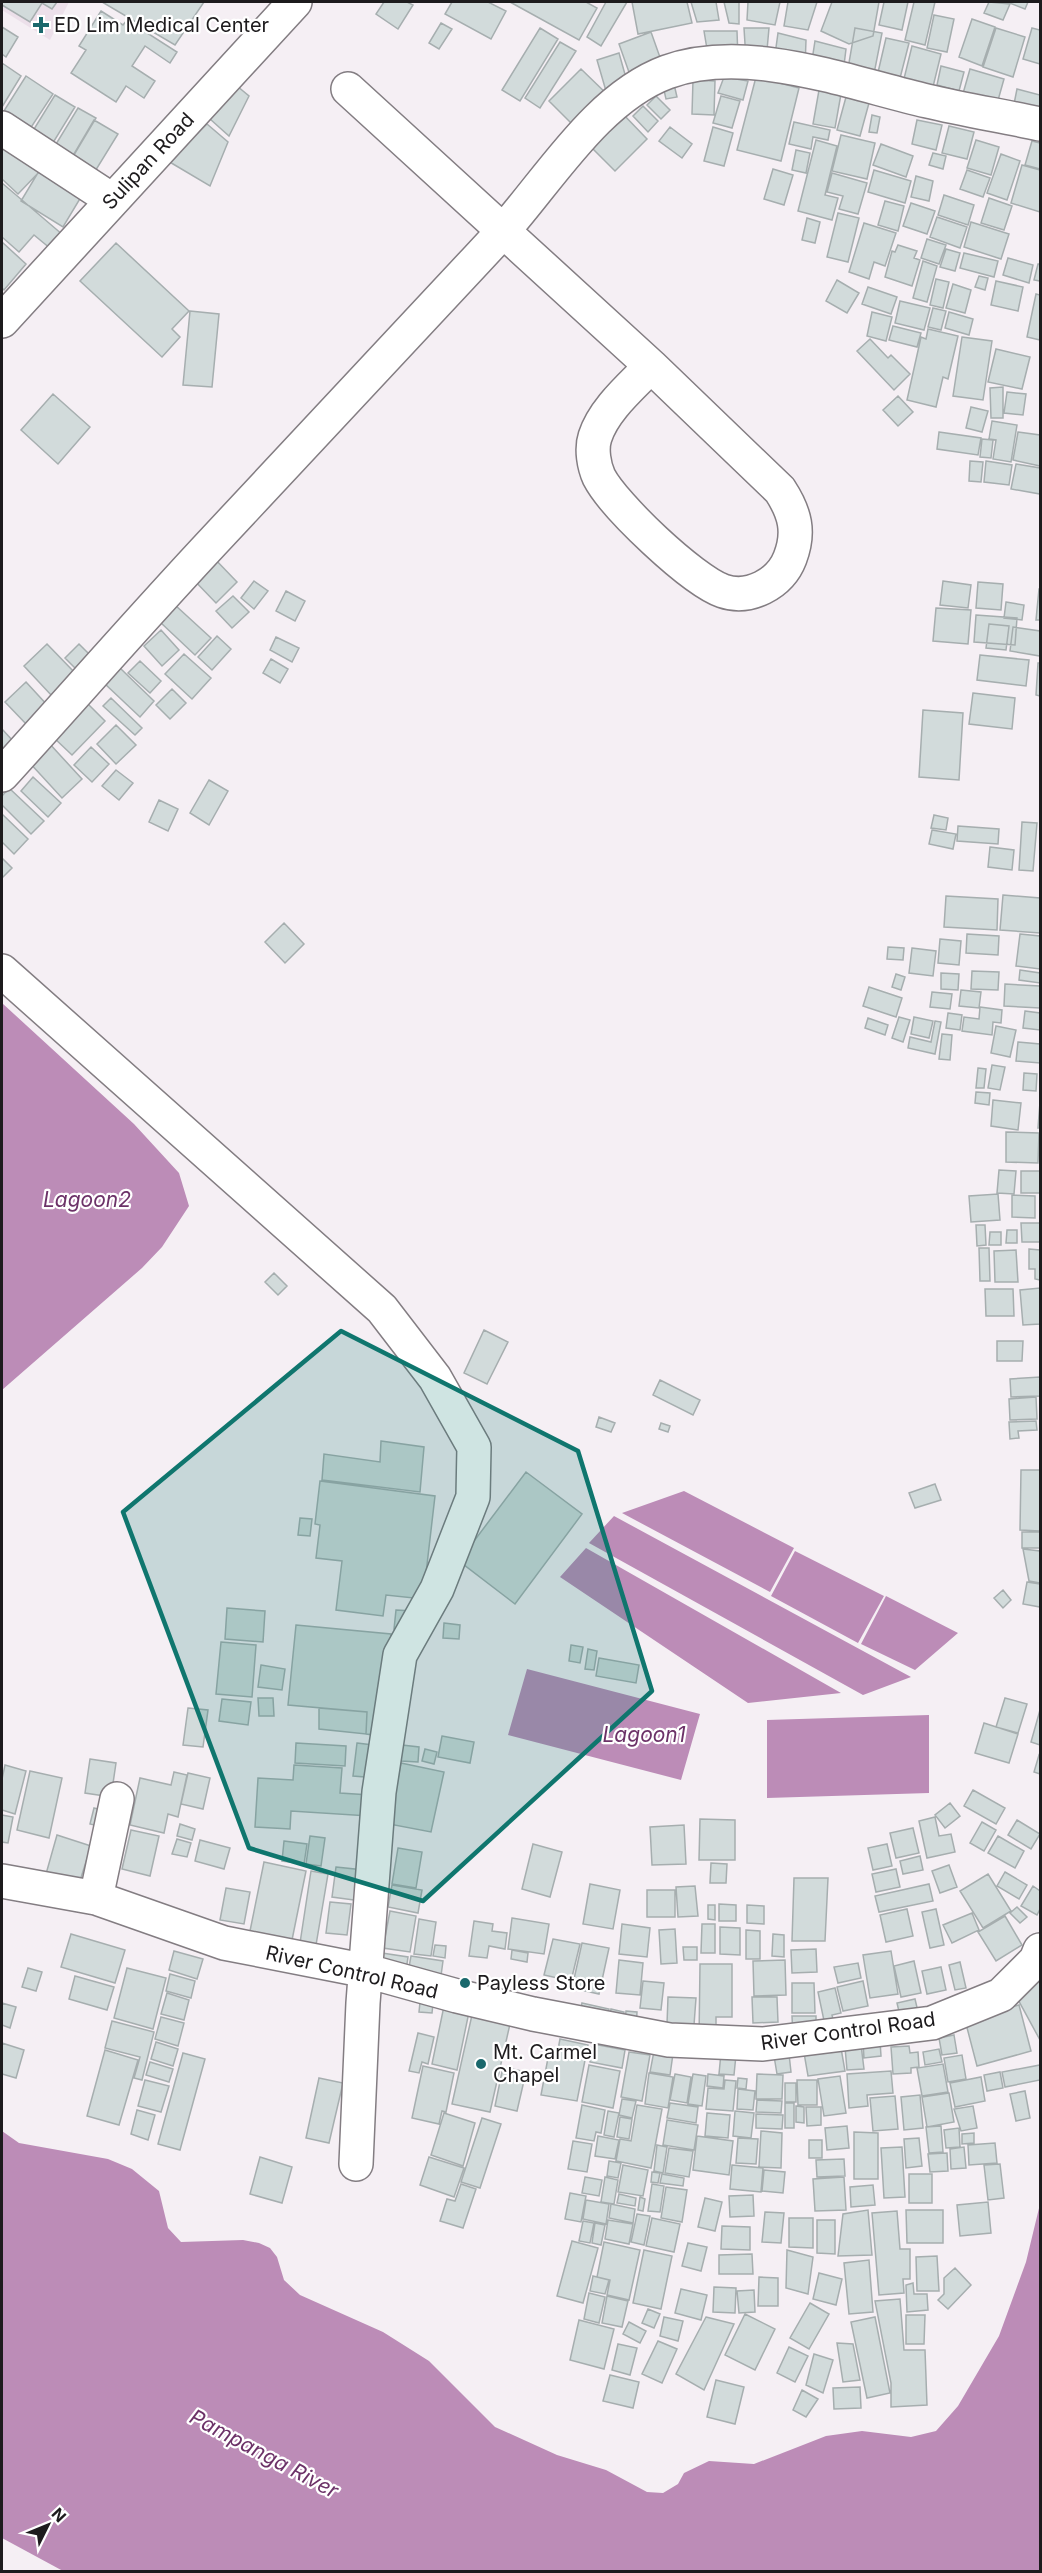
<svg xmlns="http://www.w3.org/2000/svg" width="1042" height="2573" viewBox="0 0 1042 2573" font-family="Inter,sans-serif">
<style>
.built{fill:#ece0ea}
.water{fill:#bc8cb7}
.building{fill:#d2dbdb;stroke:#a6aeaf;stroke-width:1.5}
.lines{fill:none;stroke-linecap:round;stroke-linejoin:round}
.minor-casing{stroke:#837d82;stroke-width:36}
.minor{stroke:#fff;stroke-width:33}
.marked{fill:#0f766e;fill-opacity:0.2;stroke:#0f766e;stroke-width:4.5;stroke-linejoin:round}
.poi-dot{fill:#1a686c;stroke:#fff;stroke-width:2}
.labels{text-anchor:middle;stroke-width:4.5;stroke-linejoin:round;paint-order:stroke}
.poi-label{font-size:20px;fill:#1d1b1d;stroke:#fff;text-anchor:start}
.street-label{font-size:20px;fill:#1d1b1d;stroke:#fff}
.water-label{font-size:21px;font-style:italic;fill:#6c3268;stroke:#fff}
</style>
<rect width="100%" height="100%" fill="#f5eff4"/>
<!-- built -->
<path class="built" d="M2,2H69L50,40L2,10Z"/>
<!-- water -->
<path class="water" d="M2,1003L134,1124L179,1173L189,1206L162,1247L142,1268L2,1390Z
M684,1491L794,1548L770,1592L622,1513Z
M614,1516L911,1677L863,1695L589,1543Z
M586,1548L841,1693L748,1703L560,1577Z
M795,1551L884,1596L858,1643L771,1596Z
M886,1596L958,1633L915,1670L861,1644Z
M527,1669L700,1714L681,1780L508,1735Z
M929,1715V1793L767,1798V1720Z
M2,2131L19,2143L108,2159L132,2169L159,2191L168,2228L181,2242L243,2240L259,2243L270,2248L277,2257L284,2280L300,2295L383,2332L429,2361L495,2427L557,2455L606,2470L647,2492L663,2493L678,2484L684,2473L709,2461L754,2464L826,2436L862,2431L911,2437L936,2431L958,2406L999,2336L1026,2262L1040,2204V2571H63L2,2538Z"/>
<!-- building -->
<path class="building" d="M2,2H57L52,9L42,3L30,22L2,5Z
M102,2H204L175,45Z
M384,2H407L413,5L398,29L376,14Z
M452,2H488L506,11L491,39L445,14Z
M510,2H586L597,8L579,40Z
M606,2H627L601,46L587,37Z
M632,2H687L692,23L638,34Z
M691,2H716L719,20L697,22Z
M724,2H739V24L729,23Z
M748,2H780L775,25L747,20Z
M788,2H817L808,30L784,26Z
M832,2H879L873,36L849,44L821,31Z
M884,2H908L902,30L879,25Z
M914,2H935L925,45L905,40Z
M989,2L1010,4L1003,20L984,13Z
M1007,2H1028L1025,9Z
M101,11L123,25L127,20L177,52L170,63L145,46L132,66L155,81L144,98L126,86L116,102L71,73L86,50L79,46Z
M934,15L954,19L947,52L927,48Z
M972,19L995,27L982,66L959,57Z
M441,23L452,29L439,49L429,43Z
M2,27L18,37L6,57L2,54Z
M540,28L558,39L520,101L502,90Z
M744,28H769L766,61L746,60Z
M855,28L882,33L872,84L846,80Z
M996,28L1025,37L1013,77L983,67Z
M1032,28L1040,30V64L1023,59Z
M704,31H737L738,59L709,61Z
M651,32L662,63L630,75L619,44Z
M778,33L806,40L805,68L774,62Z
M886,38L909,43L898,86L876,81Z
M815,41L846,49L843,73L811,67Z
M560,42L576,51L540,108L525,98Z
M912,46L941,54L930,99L901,91Z
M619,53L628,85L606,91L597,60Z
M2,63L21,76L2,107Z
M941,66L964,72L959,91L937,85Z
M581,69L611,98L579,131L549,101Z
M970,69L1004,79L995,111H958Z
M26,76L53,94L28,132L2,114Z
M724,77L748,81L743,100L718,93Z
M756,77L799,88L781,161L737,150Z
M693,80L715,81L714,115L692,114Z
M674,84L677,97L666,99L663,86Z
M237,86L249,96L229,136L210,119Z
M1017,89L1040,95V115L1013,109Z
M819,90L841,94L835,128L813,124Z
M55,95L75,107L51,146L31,134Z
M656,96L670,110L661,119L647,105Z
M721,96L740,101L732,128L713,123Z
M846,97L869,103L860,136L837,130Z
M643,106L658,121L648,132L633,116Z
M78,108L96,118L71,160L53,149Z
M621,112L647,139L615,171L588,144Z
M872,115L880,117L877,133L869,132Z
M94,120L118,134L94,173L71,159Z
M917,120L942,125L936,150L912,144Z
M794,122L830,130L828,140L813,137L811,149L789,144Z
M207,124L228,142L210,186L168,161Z
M949,126L974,132L967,159L942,153Z
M670,127L692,144L682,158L659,141Z
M713,127L733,133L724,166L704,161Z
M2,135L42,169L18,194L2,179Z
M841,135L875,143L867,179L832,171Z
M816,140L837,146L825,195L838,198L832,220L798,211Z
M976,140L999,147L991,175L967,168Z
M1032,141L1040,143V169L1025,165Z
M881,144L913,156L906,177L873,165Z
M796,150L810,153L806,173L792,170Z
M933,153L946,156L943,169L929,165Z
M1001,154L1020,161L1007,200L987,193Z
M1022,165L1040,170V212L1011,203Z
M42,166L84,192L63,227L21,201Z
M773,169L793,175L784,205L764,199Z
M874,170L911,181L905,203L868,192Z
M967,170L990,178L983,197L960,189Z
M832,173L867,183L858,214L839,209L843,196L827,192Z
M916,176L933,181L929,201L911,197Z
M2,183L63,235L51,249L34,235L19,252L2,237Z
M944,195L974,205L968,225L938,215Z
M989,198L1012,206L1004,230L981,223Z
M885,201L904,206L898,231L878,225Z
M911,203L935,211L927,234L903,226Z
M838,213L859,218L848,262L827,257Z
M937,217L967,227L960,248L930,237Z
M807,218L820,222L815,243L802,240Z
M971,222L1009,234L1001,259L964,247Z
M864,223L896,233L885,266L874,262L869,279L849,272Z
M927,239L946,245L939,264L921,258Z
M2,242L26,264L4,290L2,288Z
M116,243L189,311L172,329L180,337L162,357L80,281Z
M898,245L917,251L914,258L920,260L912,286L885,277L892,251L895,252Z
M946,249L960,253L955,271L940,267Z
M964,253L998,261L994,277L960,268Z
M1008,258L1033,265L1029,283L1003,275Z
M923,261L937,266L927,302L913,298Z
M1038,264H1040V281L1034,280Z
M979,276L988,278L985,290L975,287Z
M936,279L949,282L943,308L930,305Z
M837,280L859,293L847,313L826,301Z
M996,281L1023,287L1018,311L991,305Z
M953,284L971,290L965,313L946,308Z
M868,287L897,297L891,314L862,304Z
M1036,294L1040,295V340L1027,337Z
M900,301L930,308L924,330L895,323Z
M933,308L946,311L941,330L928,327Z
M190,311L219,314L212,387L183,385Z
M872,312L892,317L886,341L867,336Z
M949,312L973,319L969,335L945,328Z
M893,326L921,333L917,347L889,340Z
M928,329L958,336L948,379L943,377L936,407L907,400L921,337L926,339Z
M962,337L992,341L983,400L953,396Z
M870,339L888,358L891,355L910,374L894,390L857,351Z
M996,349L1030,357L1022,389L988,382Z
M1003,387V418H991L990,388Z
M1007,392L1026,394L1023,415L1004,413Z
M53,394L90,427L58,464L21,430Z
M898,396L913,412L898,426L883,410Z
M971,407L988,411L982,432L966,428Z
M992,421L1017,425L1011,462L993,459L996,440L989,439Z
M939,432L981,438L978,455L937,449Z
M1018,432L1040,435V466L1013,460Z
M982,439L993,440L991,458L980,457Z
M970,461L983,462L981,482L969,481Z
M986,461L1012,465L1009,485L984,482Z
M1016,464L1040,468V494L1011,489Z
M212,556L237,582L216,603L191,577Z
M254,581L268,591L254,609L241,598Z
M943,581L971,585L968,608L940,605Z
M978,582L1003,584L1001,610L976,608Z
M1039,589H1040V620H1036Z
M286,591L305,601L295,621L276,611Z
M233,596L249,612L232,628L216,611Z
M1006,602L1024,605L1022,620L1004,618Z
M175,605L211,638L195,655L160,622Z
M936,608L971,610L968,644L933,641Z
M976,615L1017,618L1015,645L974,642Z
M989,624L1009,626L1006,650L986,648Z
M1013,627L1040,631V656L1010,651Z
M161,630L179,650L162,666L144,646Z
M217,636L231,649L212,670L198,657Z
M276,637L299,648L292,662L270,650Z
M47,644L76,674L52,696L24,666Z
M79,644L95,660L81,674L65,658Z
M184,654L211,678L192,699L165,674Z
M980,655L1029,660L1026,686L977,680Z
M271,659L288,669L280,683L263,673Z
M140,661L161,681L150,693L128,673Z
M1038,663H1040V696L1036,695Z
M120,668L154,701L140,717L104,683Z
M26,682L49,707L28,726L5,702Z
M172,689L186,703L170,719L156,705Z
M973,693L1015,698L1012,729L969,724Z
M111,698L142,728L135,735L103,706Z
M85,701L105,721L72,755L51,735Z
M923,710L963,713L959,780L919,777Z
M116,725L136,745L116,764L97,744Z
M2,729L13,741L2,752Z
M48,742L82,779L62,798L28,761Z
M91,747L109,764L92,782L74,765Z
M116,770L133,783L119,800L102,786Z
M33,777L61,803L48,817L21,791Z
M209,780L228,791L209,825L190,813Z
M9,788L44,821L31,834L2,805V796Z
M159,800L178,809L168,831L149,822Z
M2,814L28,839L14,854L2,842Z
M934,815L948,818L946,830L931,828Z
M1022,822L1037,823L1033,871L1019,870Z
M958,826L999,829L998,844L957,841Z
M932,830L956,834L953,849L929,844Z
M990,847L1014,850L1012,870L988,867Z
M2,858L12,868L2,878Z
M1003,895L1040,898V933L1000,930Z
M946,896L998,899L997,930L944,927Z
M284,923L304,944L285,963L265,942Z
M967,934L999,936L998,955L966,953Z
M1020,934L1040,936V969L1016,966Z
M940,939L961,941L959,965L938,963Z
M888,947L904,948L903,960L887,959Z
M912,948L936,951L933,976L909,973Z
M1020,970L1040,973V983L1019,980Z
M972,971L999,972L998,990L971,989Z
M941,973L959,974L958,990L941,989Z
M896,974L905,977L901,990L892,987Z
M1005,984L1040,986V1008L1004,1006Z
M869,987L902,998L896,1017L863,1006Z
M961,990L981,992L979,1008L959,1006Z
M932,992L952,994L950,1009L930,1007Z
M980,1007L1002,1010L1001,1023L993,1022L992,1035L962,1031L964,1017L979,1019Z
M1025,1011L1040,1013V1030L1023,1028Z
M948,1013L962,1015L960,1030L946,1028Z
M899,1017L910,1020L903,1042L892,1038Z
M914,1017L933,1021L929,1038L911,1034Z
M868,1018L888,1025L885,1035L865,1028Z
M935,1021L941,1022L935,1054L908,1048L910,1037L931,1042Z
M996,1026L1016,1030L1010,1057L991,1053Z
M942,1034L952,1035L950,1060L939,1059Z
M1018,1042L1040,1044V1063L1016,1061Z
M992,1065L1005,1067L1000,1090L988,1088Z
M978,1068L986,1069L984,1088H976Z
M1024,1073L1037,1074L1036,1091L1023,1090Z
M976,1092L990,1093L989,1105L975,1103Z
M993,1100L1021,1103L1018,1130L991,1126Z
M1040,1102V1128H1038Z
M1006,1132L1039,1133L1038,1163L1006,1162Z
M999,1170L1016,1171L1014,1194L997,1193Z
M1021,1171H1040V1193H1021Z
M998,1194L1000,1220L971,1222L969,1196Z
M1012,1195L1035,1196V1218L1012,1217Z
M1021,1223H1040V1242H1022Z
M976,1225H985L986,1245L977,1246Z
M1007,1230H1017V1243H1006Z
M990,1232H1001V1245H989Z
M979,1248H989L990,1281H980Z
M1029,1249L1040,1250V1280L1035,1279V1269H1029Z
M1016,1250L1018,1282H995L994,1251Z
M274,1273L287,1286L278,1295L265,1282Z
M1040,1288V1324L1023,1325L1020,1290Z
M985,1289H1013L1014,1316H986Z
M484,1330L508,1342L487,1384L464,1373Z
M997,1341H1023L1022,1361H997Z
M1040,1377V1396L1011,1397L1010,1379Z
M660,1380L700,1400L693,1415L653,1395Z
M1036,1397L1037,1419L1010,1420L1009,1399Z
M599,1417L615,1423L611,1432L596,1427Z
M1036,1421L1037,1430L1018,1431L1019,1438L1010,1439L1009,1422Z
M661,1423L670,1426L668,1432L659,1429Z
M381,1441L424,1447L420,1492L322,1480L324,1454L380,1462Z
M1021,1470H1040V1531L1020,1530Z
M526,1472L582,1514L515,1604L459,1561Z
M320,1481L435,1496L423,1599L386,1595L383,1616L336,1610L342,1561L316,1558L320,1525L315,1524Z
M935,1484L941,1500L915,1508L909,1493Z
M300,1518L312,1519L310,1536L298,1535Z
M1022,1532H1040V1548H1022Z
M1023,1549L1040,1551V1583L1029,1581Z
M1027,1582L1040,1584V1607L1023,1604Z
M1003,1590L1011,1600L1003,1608L994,1598Z
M227,1608L265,1611L263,1642L225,1639Z
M396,1610L413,1611L411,1631L394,1629Z
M444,1623L460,1625L459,1639L443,1638Z
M296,1625L391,1634L381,1736L366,1734L367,1712L288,1705Z
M221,1642L256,1645L252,1697L216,1694Z
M571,1645L583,1647L580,1663L569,1661Z
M588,1649L597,1651L594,1670L585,1669Z
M599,1658L639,1665L636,1683L596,1676Z
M261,1665L285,1669L282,1690L258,1687Z
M258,1698H273L274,1716H259Z
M1005,1698L1027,1704L1018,1733L996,1727Z
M222,1699L251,1702L248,1725L219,1721Z
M188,1708L208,1710L203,1747L183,1745Z
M319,1708L367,1712L366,1734L319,1729Z
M1040,1710V1745L1031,1742Z
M984,1723L1018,1734L1009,1763L975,1753Z
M442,1736L474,1742L470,1763L438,1757Z
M296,1743L346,1746L345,1766L295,1763Z
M357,1743L381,1746L377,1778L353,1776Z
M402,1745L419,1747L418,1762L401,1761Z
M425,1749L437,1752L434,1764L422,1761Z
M1039,1755L1040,1756V1774L1034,1772Z
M90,1759L116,1763L111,1797L85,1793Z
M401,1763L444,1772L431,1832L389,1824Z
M5,1765L26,1771L15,1814L2,1810V1779Z
M294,1765L342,1768L340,1793L370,1795L369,1816L291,1811L290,1829L255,1827L258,1778L293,1780Z
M30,1771L62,1778L49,1838L17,1830Z
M174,1772L187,1775L178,1817L168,1814L164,1833L130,1825L140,1778L171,1785Z
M188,1773L210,1778L203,1809L181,1804Z
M973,1790L1005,1808L996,1824L964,1806Z
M950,1803L960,1816L945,1828L935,1815Z
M94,1808L111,1812L107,1828L90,1824Z
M2,1815L13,1817L8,1843L2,1842Z
M935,1817L939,1836L951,1834L955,1852L927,1858L919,1821Z
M700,1819L735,1820V1860H699Z
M1017,1820L1040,1834L1031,1849L1008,1835Z
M982,1822L996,1830L984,1851L970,1843Z
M180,1824L195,1829L192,1840L177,1836Z
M684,1825L686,1864L652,1865L650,1827Z
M913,1828L919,1853L896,1858L890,1833Z
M131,1830L159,1836L150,1876L122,1869Z
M57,1835L91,1846L79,1884L46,1874Z
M310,1836L325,1838L321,1866L306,1864Z
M998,1836L1024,1851L1015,1868L988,1853Z
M177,1839L191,1843L187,1857L172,1854Z
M200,1840L230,1848L224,1869L195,1861Z
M284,1841L307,1844L304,1864L282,1861Z
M533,1844L562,1852L550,1897L522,1889Z
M887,1844L892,1866L873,1870L868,1848Z
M398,1848L422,1852L416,1888L392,1884Z
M920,1856L923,1870L903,1874L900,1861Z
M264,1862L306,1871L292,1940L250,1931Z
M711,1863L727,1864L726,1883H710Z
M949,1865L957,1887L940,1893L932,1871Z
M336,1867L364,1870L361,1901L332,1897Z
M896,1869L900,1887L876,1892L872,1874Z
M311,1871L328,1874L316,1945L300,1943Z
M1005,1872L1027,1885L1019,1899L997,1886Z
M988,1874L1011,1911L983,1928L960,1891Z
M794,1878H828L825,1941H792Z
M590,1884L620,1890L613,1929L583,1924Z
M929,1884L933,1901L879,1912L875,1896Z
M392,1885L422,1890L418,1913L388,1907Z
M695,1886L698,1916L678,1917L676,1887Z
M1033,1886L1040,1891V1909L1037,1915L1021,1906Z
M226,1888L250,1892L244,1924L220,1920Z
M647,1890H675V1917H647Z
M330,1902L351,1904L347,1935L326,1933Z
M719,1904L736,1905V1921H719Z
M708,1905H715V1920L708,1919Z
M747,1905L764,1906V1924L747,1923Z
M1017,1907L1027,1917L1020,1923L1010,1913Z
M907,1909L913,1936L886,1942L880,1915Z
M936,1909L944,1945L930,1948L922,1912Z
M390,1911L416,1916L410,1952L383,1948Z
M972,1913L979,1930L952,1943L943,1925Z
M1005,1916L1022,1945L996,1961L978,1932Z
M512,1918L549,1924L544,1954L508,1949Z
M419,1919L436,1922L431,1956L414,1954Z
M474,1921L493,1924L492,1931L507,1933L505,1949L489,1946L487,1958L469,1956Z
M622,1924L650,1928L647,1957L619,1954Z
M702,1924H715V1953H701Z
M720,1927L740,1928V1955L720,1954Z
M675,1929L677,1963L661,1964L659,1930Z
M746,1930L760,1931V1959H746Z
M71,1934L125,1950L115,1983L61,1967Z
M773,1934L784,1935V1957L772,1956Z
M553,1939L580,1944L571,1981L544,1975Z
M582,1943L609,1948L599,1994L572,1988Z
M435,1945L446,1946L445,1958L433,1956Z
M683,1947H697V1960H684Z
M816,1949L817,1972L792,1973L791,1950Z
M512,1950L528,1953L527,1962L511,1959Z
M174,1951L203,1959L197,1979L169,1970Z
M891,1951L898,1994L870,1998L863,1955Z
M382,1953L408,1957L405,1977L379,1973Z
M411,1956L443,1961L440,1983L407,1978Z
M619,1960L643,1963L640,1995L616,1993Z
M785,1960L786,1995L754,1996L753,1961Z
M914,1961L921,1993L901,1997L894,1966Z
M960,1962L966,1988L955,1990L949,1965Z
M858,1963L861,1978L838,1983L834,1967Z
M700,1964H732V2017H716V2041L699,2040Z
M941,1967L946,1990L927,1994L922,1971Z
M28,1968L42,1972L36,1991L22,1987Z
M127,1968L166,1978L153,2029L114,2018Z
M170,1974L195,1981L191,1998L166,1991Z
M75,1976L114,1987L107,2010L69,1999Z
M643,1981L664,1983L661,2010L640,2008Z
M863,1981L868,2006L843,2011L837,1987Z
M1040,1981V2040L1015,1994Z
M792,1983H814L815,2013H792Z
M835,1988L841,2013L832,2015L836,2033L827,2035L818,1992Z
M167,1993L189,2000L184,2020L161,2014Z
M668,1997L696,1998L694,2025L667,2024Z
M752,1997H777L778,2022L753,2023Z
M915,1999L919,2016L901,2020L897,2003Z
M420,2002L433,2004L432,2013L419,2012Z
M2,2003L16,2007L10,2028L2,2025Z
M582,2003L609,2009L605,2027L578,2021Z
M1019,2005L1031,2051L977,2066L965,2020Z
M444,2006L469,2012L457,2070L432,2064Z
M611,2009L624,2012L621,2027L608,2025Z
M626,2011L637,2012L636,2030L624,2029Z
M472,2015L510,2024L490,2112L452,2104Z
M792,2016H816V2036L793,2037Z
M161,2017L184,2023L178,2046L155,2039Z
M112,2021L154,2032L142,2080L134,2078L140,2057L105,2048Z
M418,2033L434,2037L428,2064L422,2062L419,2073L409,2071Z
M954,2035L957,2053L942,2055L939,2038Z
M560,2039L588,2045L577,2101L541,2095L548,2058L556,2060Z
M880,2041L881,2056L864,2058L863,2043Z
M156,2042L178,2049L173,2066L151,2059Z
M2,2043L24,2050L16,2078L2,2074Z
M593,2044L625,2050L622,2068L590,2062Z
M861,2045L864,2069L847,2070L845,2047Z
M909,2046L910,2053L918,2052L919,2067L911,2068V2073L893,2074L891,2047Z
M841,2048L845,2071L808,2076L804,2053Z
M939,2049L942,2062L925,2065L923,2052Z
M105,2050L138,2060L119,2125L87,2116Z
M654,2051L673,2054L670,2075L650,2072Z
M629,2052L650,2055L642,2101L621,2097Z
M183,2053L205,2059L180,2150L158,2144Z
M721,2053L736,2055L734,2075L719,2074Z
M789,2054L791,2072L777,2074L774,2056Z
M962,2055L966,2079L948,2082L944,2058Z
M150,2062L173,2069L169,2082L146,2075Z
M943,2064L948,2092L922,2096L917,2068Z
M589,2065L620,2071L613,2108L582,2102Z
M1040,2065V2080L1005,2087L1002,2072Z
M423,2066L454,2073L446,2112L442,2111L439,2124L412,2118Z
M503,2067L526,2072L517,2111L495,2106Z
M891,2071L893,2093L867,2095L868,2106L849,2108L847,2074Z
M1000,2072L1003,2088L987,2091L984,2075Z
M649,2073L673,2077L668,2108L645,2104Z
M675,2074L691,2077L687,2103L670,2100Z
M693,2074L706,2076L702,2106L688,2104Z
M708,2074L724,2076L723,2088L707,2086Z
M757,2074L783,2075L782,2099H756Z
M840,2076L846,2113L824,2116L818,2079Z
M981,2077L985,2101L955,2107L950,2083Z
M319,2078L343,2083L329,2143L306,2138Z
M738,2078L747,2079L746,2089L737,2088Z
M145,2080L169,2086L161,2112L138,2106Z
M725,2080L736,2081L733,2111L706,2109L708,2088L724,2089Z
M797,2080H817V2105H798Z
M785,2083H796V2102H785Z
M738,2089L755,2091L753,2110L737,2109Z
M1025,2091L1030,2118L1016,2121L1010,2094Z
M949,2093L954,2122L927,2127L922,2097Z
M920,2095L923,2128L904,2130L901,2097Z
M895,2096L898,2129L873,2131L870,2098Z
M622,2099L636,2101L632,2118L619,2115Z
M757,2100L782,2101L781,2113L756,2112Z
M670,2103L698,2107L696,2123L667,2118Z
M785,2103H794V2128H785Z
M582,2105L605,2110L601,2133L596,2132L594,2141L576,2138Z
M637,2105L662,2109L651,2168L616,2161L620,2139L631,2141Z
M796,2106L804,2107V2123L796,2122Z
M973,2106L977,2128L961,2131L954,2109Z
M806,2107H821V2125L807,2126Z
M137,2110L155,2115L148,2140L131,2134Z
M608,2111L619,2113L614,2137L604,2135Z
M735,2111L754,2113L751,2138L733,2136Z
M444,2113L475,2123L463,2166L431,2155Z
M707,2113L730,2115L728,2138L705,2136Z
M756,2114L783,2115L782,2129L756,2128Z
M620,2117L632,2119L629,2139L617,2137Z
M482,2118L501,2124L480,2188L461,2182Z
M667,2120L698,2125L694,2150L663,2145Z
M847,2126L849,2148L827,2150L825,2128Z
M941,2126L943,2152L929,2153L926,2127Z
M959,2128L960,2147L946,2148L944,2130Z
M761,2131L782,2133L781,2168L759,2167Z
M854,2132L878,2133V2179H854Z
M974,2133V2143L962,2144V2134Z
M598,2136L619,2140L615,2159L595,2156Z
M697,2136L733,2141L729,2175L693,2170Z
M738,2138L758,2139L756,2164L736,2163Z
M919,2138L922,2166L906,2168L904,2139Z
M809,2140H822V2158H809Z
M573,2141L592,2144L587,2172L568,2169Z
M995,2143L997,2163L969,2165L968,2145Z
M657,2145L667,2147L663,2173L654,2171Z
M902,2147L905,2197L884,2198L881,2148Z
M964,2147L966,2168L951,2169L950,2149Z
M669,2148L693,2151L689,2177L665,2173Z
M947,2153L948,2171L930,2172L928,2154Z
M260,2157L292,2167L282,2203L250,2194Z
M429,2157L464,2168L454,2197L420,2185Z
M844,2159L845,2176L817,2177L816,2160Z
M609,2161L621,2163L618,2178L607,2176Z
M1000,2164L1004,2198L988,2200L984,2165Z
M623,2165L648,2170L643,2196L618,2192Z
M732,2165L763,2168L761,2192L730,2189Z
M764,2170L785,2172L783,2193L762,2191Z
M652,2172L660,2173L658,2183L651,2182Z
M662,2174L684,2178L683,2186L660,2183Z
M909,2174H932V2203H909Z
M585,2177L602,2180L599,2196L582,2193Z
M605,2177L618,2180L614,2204L601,2202Z
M844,2177L846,2210L815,2211L813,2179Z
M461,2184L476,2189L463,2228L440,2221L447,2199L455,2201Z
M652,2184L664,2186L660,2212L648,2211Z
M873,2185L875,2205L851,2207L850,2187Z
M666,2187L687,2190L682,2222L661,2218Z
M570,2193L586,2196L581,2222L565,2219Z
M619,2194L636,2198L635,2206L617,2203Z
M753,2195L754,2216L730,2217L729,2196Z
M640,2197L645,2199L643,2211L638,2210Z
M705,2198L722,2202L715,2231L698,2227Z
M586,2200L609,2204L606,2224L583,2219Z
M988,2202L991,2233L960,2236L957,2205Z
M611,2204L635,2209L633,2223L609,2218Z
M868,2210L872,2255L838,2256L843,2214Z
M906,2210H943V2243H907Z
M897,2211L900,2249H910V2279H903L904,2293L879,2295L872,2213Z
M765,2212L784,2213L781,2243L762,2242Z
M637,2214L650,2216L644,2245L631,2242Z
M652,2218L680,2224L674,2252L646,2246Z
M789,2218H813V2248L789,2247Z
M608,2220L633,2224L629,2244L605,2239Z
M817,2220H835V2254L817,2253Z
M583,2221L594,2223L590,2243L579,2241Z
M595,2223L605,2225L601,2245L592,2243Z
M722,2226L750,2227V2250L721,2249Z
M572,2241L598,2248L583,2303L557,2296Z
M604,2242L640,2250L629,2300L607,2295L610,2280L597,2277Z
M688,2243L707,2247L701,2271L682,2266Z
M644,2250L672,2256L661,2309L633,2303Z
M787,2250L813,2257L808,2294L786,2288Z
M752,2254L753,2274H719V2255Z
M937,2256L939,2291H917L916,2257Z
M869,2260L873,2312L849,2314L844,2263Z
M955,2268L971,2285L948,2309L938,2300L944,2294V2278Z
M819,2273L842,2279L836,2305L813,2299Z
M593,2276L609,2280L605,2294L590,2291Z
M759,2277L778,2278V2306H758Z
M913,2283L914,2294H927L928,2310L907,2312L906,2285Z
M714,2287L736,2288L735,2313L713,2312Z
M681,2289L707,2295L701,2320L675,2313Z
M754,2290L755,2312L739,2313L737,2291Z
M589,2293L605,2297L599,2323L584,2319Z
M607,2296L628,2301L622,2327L602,2323Z
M900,2299L904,2350H925L927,2405L891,2407V2383L875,2301Z
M810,2303L829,2314L809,2349L790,2338Z
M648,2309L660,2314L654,2328L642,2323Z
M745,2314L775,2329L755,2370L725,2355Z
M906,2315H925L924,2344H906Z
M664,2317L683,2321L678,2341L660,2336Z
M706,2317L734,2324L704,2390L676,2374Z
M875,2317L890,2393L867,2398L851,2322Z
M579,2320L614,2329L604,2369L570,2360Z
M629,2322L646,2331L640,2343L623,2334Z
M658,2341L677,2349L662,2383L642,2374Z
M837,2343L853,2344L860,2380L843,2382Z
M618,2344L637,2348L630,2375L612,2370Z
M789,2347L808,2356L795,2382L777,2373Z
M814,2354L833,2360L823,2393L806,2385Z
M610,2375L639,2382L633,2408L603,2401Z
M716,2380L744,2387L735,2424L707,2417Z
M860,2387L861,2408L834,2409L833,2388Z
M802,2390L818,2399L806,2417L793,2410Z"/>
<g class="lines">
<!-- minor casing -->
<g class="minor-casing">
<path id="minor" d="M348,89L651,366L780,490C795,513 800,532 790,558C780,584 749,600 723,591C692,580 614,506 599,477C594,466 591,449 595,437C604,409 632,386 651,366
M2,128L112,200
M2,321L295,2
M2,775C72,698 140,620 211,544C305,442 400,342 494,241C545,187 594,99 667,72C747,43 849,83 927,101C965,110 1003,116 1040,124
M2,971L382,1309L435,1378L474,1447L473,1497L437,1589L400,1655L379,1792L363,2003L356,2164
M2,1881L96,1898L224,1943L367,1971L457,1996L533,2014L669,2040L763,2044L932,2023L1001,1995L1036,1960L1040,1950
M96,1898L117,1799"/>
</g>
<!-- minor -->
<use href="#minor" class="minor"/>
</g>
<!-- marked area -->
<path class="marked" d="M341,1331L578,1451L652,1691L423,1901L249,1848L123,1512Z"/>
<!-- markers -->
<g class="poi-dot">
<path d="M38 16h6v6h6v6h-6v6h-6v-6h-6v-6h6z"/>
<circle cx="465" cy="1983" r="6"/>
<circle cx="481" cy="2064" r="6"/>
</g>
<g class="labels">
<!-- poi labels -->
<g class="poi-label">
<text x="54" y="32">ED Lim Medical Center</text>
<text x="477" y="1990">Payless Store</text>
<text x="493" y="2059">Mt. Carmel<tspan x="493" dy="23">Chapel</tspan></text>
</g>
<!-- street labels -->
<g class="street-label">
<text transform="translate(148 161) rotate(-47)" y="7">Sulipan Road</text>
<text transform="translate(352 1972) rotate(13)" y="7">River Control Road</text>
<text transform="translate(848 2031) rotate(-8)" y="7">River Control Road</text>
</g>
<!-- water labels -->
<g class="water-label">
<text x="87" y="1207">Lagoon2</text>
<text x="644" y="1742">Lagoon1</text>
<text transform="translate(264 2454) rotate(28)" y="7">Pampanga River</text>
</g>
</g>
<!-- border -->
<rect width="1042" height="2573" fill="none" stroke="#1d1b1d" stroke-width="6"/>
<!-- north arrow -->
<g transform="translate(48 2525) rotate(47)" stroke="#ffffff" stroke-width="4.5" paint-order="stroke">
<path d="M0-4.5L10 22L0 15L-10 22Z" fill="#1d1b1d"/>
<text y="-9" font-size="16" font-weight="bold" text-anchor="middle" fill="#1d1b1d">N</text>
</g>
</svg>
